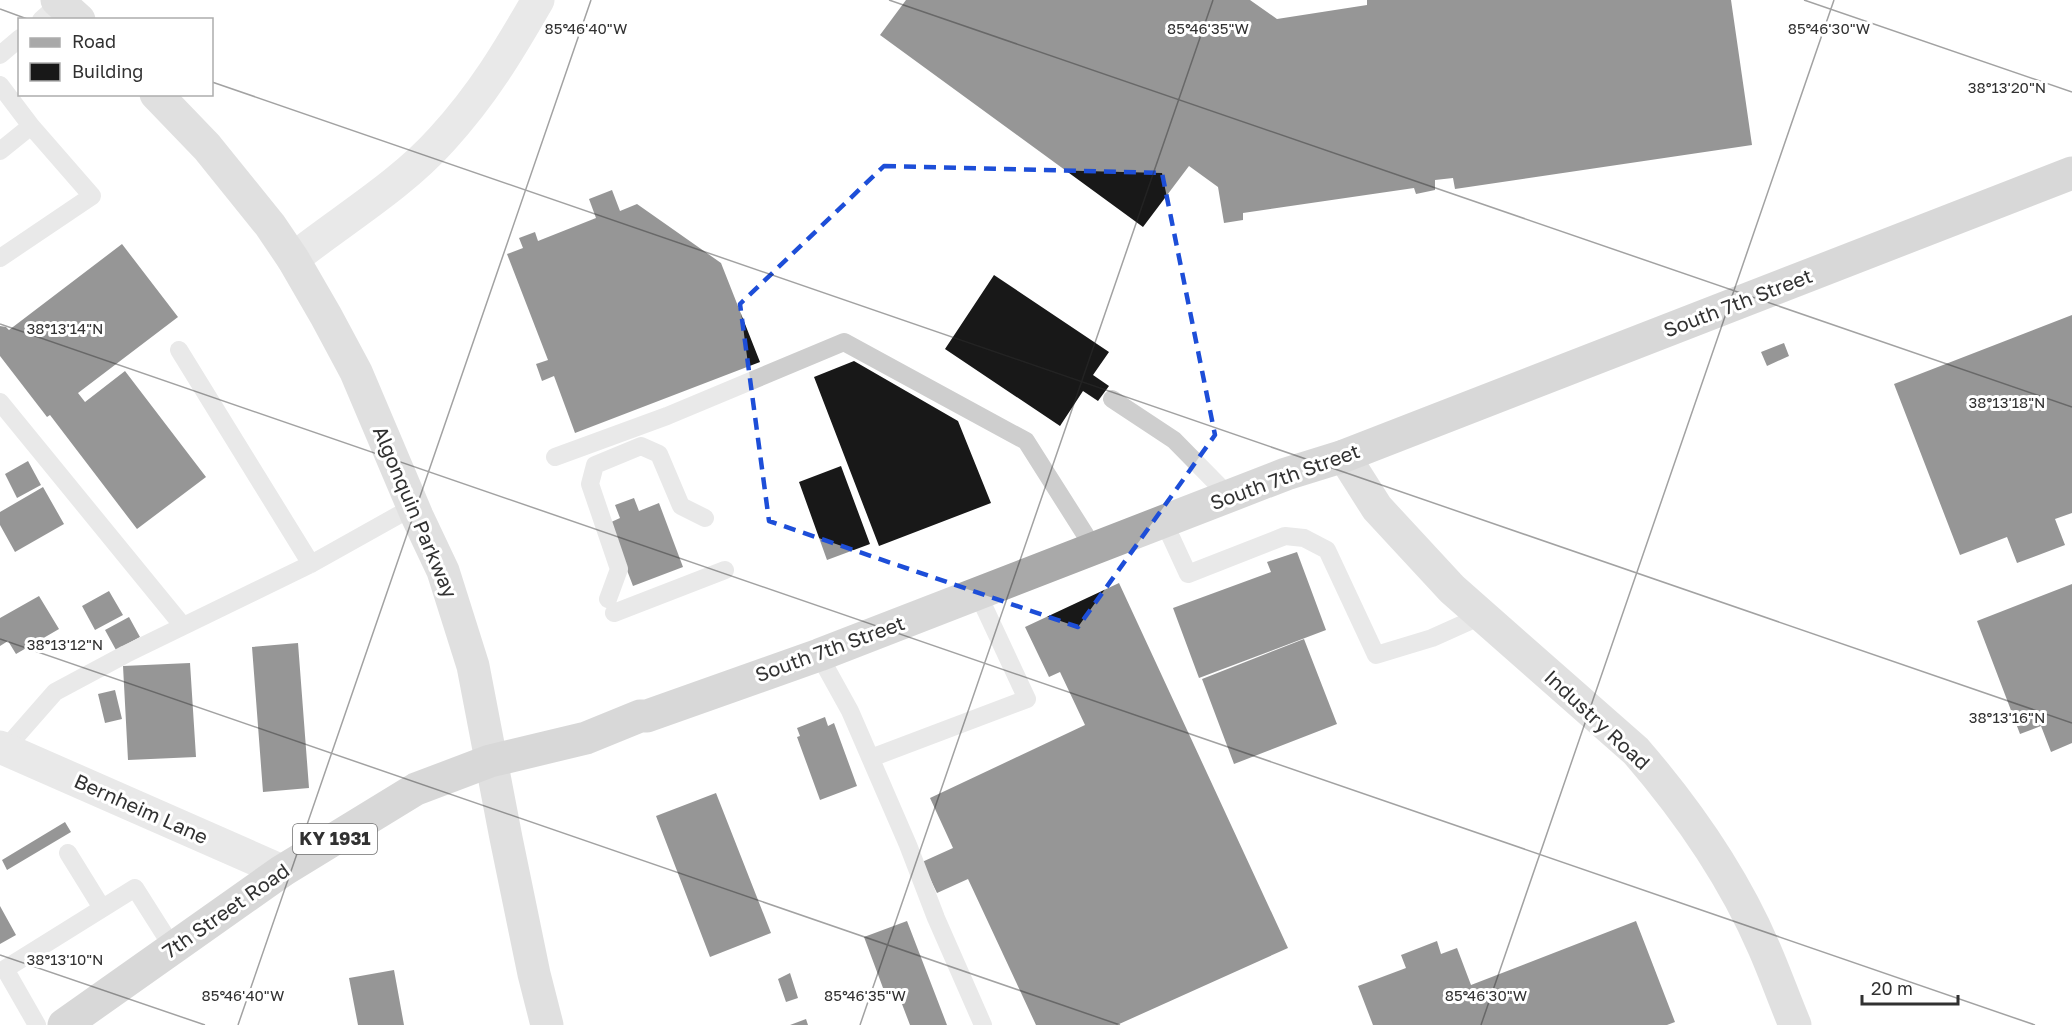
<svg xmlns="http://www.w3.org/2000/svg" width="2072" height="1025" viewBox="0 0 2072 1025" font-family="'Golos Text',sans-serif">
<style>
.building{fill:#181818}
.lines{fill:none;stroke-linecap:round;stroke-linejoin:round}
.service{stroke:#cecece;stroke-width:18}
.minor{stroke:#cecece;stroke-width:33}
.secondary{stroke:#bbb;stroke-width:33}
.primary{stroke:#a9a9a9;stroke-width:33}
.marked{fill:none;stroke:#1d4ed8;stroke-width:4.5;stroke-dasharray:12 8;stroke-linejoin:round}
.ticks{fill:none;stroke:#313131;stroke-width:1.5;stroke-opacity:0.45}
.labels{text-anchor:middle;stroke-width:6;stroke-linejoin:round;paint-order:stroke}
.shield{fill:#fff;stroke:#6f6f6f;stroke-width:1.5}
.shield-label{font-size:18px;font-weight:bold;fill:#313131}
.street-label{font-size:20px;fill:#313131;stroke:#fff}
.ticks-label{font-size:15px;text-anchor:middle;fill:#313131;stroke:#fff;stroke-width:6;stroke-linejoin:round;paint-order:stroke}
</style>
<rect width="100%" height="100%" fill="#fff"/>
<!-- building -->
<path class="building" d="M906,0H1250L1277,19L1367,5V0H1731L1752,145L1455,189L1453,178L1435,180V190L1416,194L1414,188L1243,213V220L1224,223L1218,187L1189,166L1143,227L880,35Z
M612,190L620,211L637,204L721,263L760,362L575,433L554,376L542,381L536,364L548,360L507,254L523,248L519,238L535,232L538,241L596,218L589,199Z
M122,244L178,317L78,393L85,402L125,371L206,477L137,529L50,415L47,417L0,356V326L6,327L9,330Z
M994,275L1109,352L1093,375L1109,386L1098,401L1083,391L1060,426L945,349Z
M2072,315V513L2055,519L2065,545L2017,563L2007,537L1960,555L1894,384Z
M1784,343L1789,356L1767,366L1761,352Z
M854,361L958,421L991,503L879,546L814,377Z
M28,461L41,485L17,498L5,474Z
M841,466L870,544L827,560L799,482Z
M43,487L64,524L15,552L0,525V512Z
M634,498L639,511L659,503L683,567L633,586L609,523L620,518L615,505Z
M1297,552L1326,630L1199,678L1173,608L1271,572L1267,562Z
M1119,583L1288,948L1117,1025H1036L968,879L937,893L922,862L953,848L930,798L1085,725L1060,672L1049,677L1025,627Z
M2072,584V743L2051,752L2041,726L2020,734L1977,621Z
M109,591L123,615L95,630L82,606Z
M39,596L59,629L16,654L8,641L0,646V618Z
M129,617L140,637L116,650L105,630Z
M1304,639L1337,724L1234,764L1202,679Z
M298,643L309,788L263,792L252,647Z
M190,663L196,757L128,760L123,666Z
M115,690L122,719L105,723L98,694Z
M825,717L828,726L834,723L857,786L820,800L797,737L800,736L797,728Z
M716,793L771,933L710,957L656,816Z
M65,822L71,832L7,870L2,860Z
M0,906L16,935L0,944Z
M907,921L947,1025H910L897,991L886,996L864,937Z
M1636,921L1675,1022L1667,1025H1373L1358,986L1406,968L1401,955L1437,941L1441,954L1457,948L1471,985Z
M394,970L404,1025H358L349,978Z
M790,973L798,998L786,1002L778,979Z
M806,1019L808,1025H790Z"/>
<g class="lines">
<!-- service -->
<path class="service" d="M41,20L60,3
M0,55L20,38
M0,85L31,126L92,196L0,258
M0,151L31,126
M179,350L311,564
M1112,399L1174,440L1230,497
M0,402L183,626
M555,457L667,416L844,342L1026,441L1095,550
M1164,522L1188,574L1285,536L1304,538L1327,550L1376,655L1432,638L1481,616
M608,599L619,569L590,484L595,465L641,446L659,454L681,506L705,518
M614,613L725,570
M819,655L850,711L908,845L936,918L983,1025
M5,749L55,692L126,654L311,564L413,507
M871,758L1027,699L978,594
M68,853L102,908
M37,1025L5,969L135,888L173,948"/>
<!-- minor -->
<path class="minor" d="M293,259C342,220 400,186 442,139C483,94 508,52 538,0
M0,747L282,871"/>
<!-- secondary -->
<path class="secondary" d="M57,0L79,20
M156,94L207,147L270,225L293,259L326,316L356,372L417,516L443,571L473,666L506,838L534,974L547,1025
M1344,456L1377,508L1452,589L1636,751C1687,810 1733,876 1764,948C1775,973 1784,999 1795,1025"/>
<!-- primary -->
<path class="primary" d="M64,1025L282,871L416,789L490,761L586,738L640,716H647L819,655L1286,474L1344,456L2072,173"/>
</g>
<!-- marked area -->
<path d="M0 0H2072V1025H0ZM884,166L1162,173L1215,435L1078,627L769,521L740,304Z" fill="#fff" fill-opacity=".55" fill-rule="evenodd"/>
<path class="marked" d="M884,166L1162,173L1215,435L1078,627L769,521L740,304Z"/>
<!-- ticks -->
<path class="ticks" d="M889,0L2072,407M1804,0L2072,92M0,9L30,20M212,82L2072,723M0,324L2035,1025M0,639L1120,1025M0,955L205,1025M238,1025L591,0M860,1025L1213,0M1481,1025L1834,0"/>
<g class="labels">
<!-- shield labels -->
<rect class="shield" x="293" y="824" width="84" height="30" rx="4.5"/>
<g class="shield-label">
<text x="335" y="845">KY 1931</text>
</g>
<!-- street labels -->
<g class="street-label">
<text transform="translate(1738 303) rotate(-21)" y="7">South 7th Street</text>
<text transform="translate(1285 477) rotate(-20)" y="7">South 7th Street</text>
<text transform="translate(415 512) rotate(67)" y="7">Algonquin Parkway</text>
<text transform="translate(830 649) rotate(-20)" y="7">South 7th Street</text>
<text transform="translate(1597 720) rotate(43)" y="7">Industry Road</text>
<text transform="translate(141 809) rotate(24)" y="7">Bernheim Lane</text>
<text transform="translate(226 911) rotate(-35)" y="7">7th Street Road</text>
</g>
</g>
<g class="ticks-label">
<text x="586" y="34">85°46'40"W</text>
<text x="1208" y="34">85°46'35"W</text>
<text x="1829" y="34">85°46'30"W</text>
<text x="2007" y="93">38°13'20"N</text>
<text x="65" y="334">38°13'14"N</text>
<text x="2007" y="408">38°13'18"N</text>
<text x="65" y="650">38°13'12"N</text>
<text x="2007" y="723">38°13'16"N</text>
<text x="65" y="965">38°13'10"N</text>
<text x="243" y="1001">85°46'40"W</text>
<text x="865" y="1001">85°46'35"W</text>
<text x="1486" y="1001">85°46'30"W</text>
</g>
<!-- legend -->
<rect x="18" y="18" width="195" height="78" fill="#ffffff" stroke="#adadad" stroke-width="1.5"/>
<rect x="30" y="38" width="30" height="9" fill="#a9a9a9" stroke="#adadad" stroke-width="1.5"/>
<text x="72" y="48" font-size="18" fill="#313131">Road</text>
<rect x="30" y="63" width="30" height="18" fill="#181818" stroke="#adadad" stroke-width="1.5"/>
<text x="72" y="78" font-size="18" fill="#313131">Building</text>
<!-- scale -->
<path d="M1862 995v9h96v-9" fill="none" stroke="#313131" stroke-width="3"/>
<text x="1871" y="995" font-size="18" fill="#313131" stroke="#ffffff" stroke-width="4.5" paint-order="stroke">20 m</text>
</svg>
